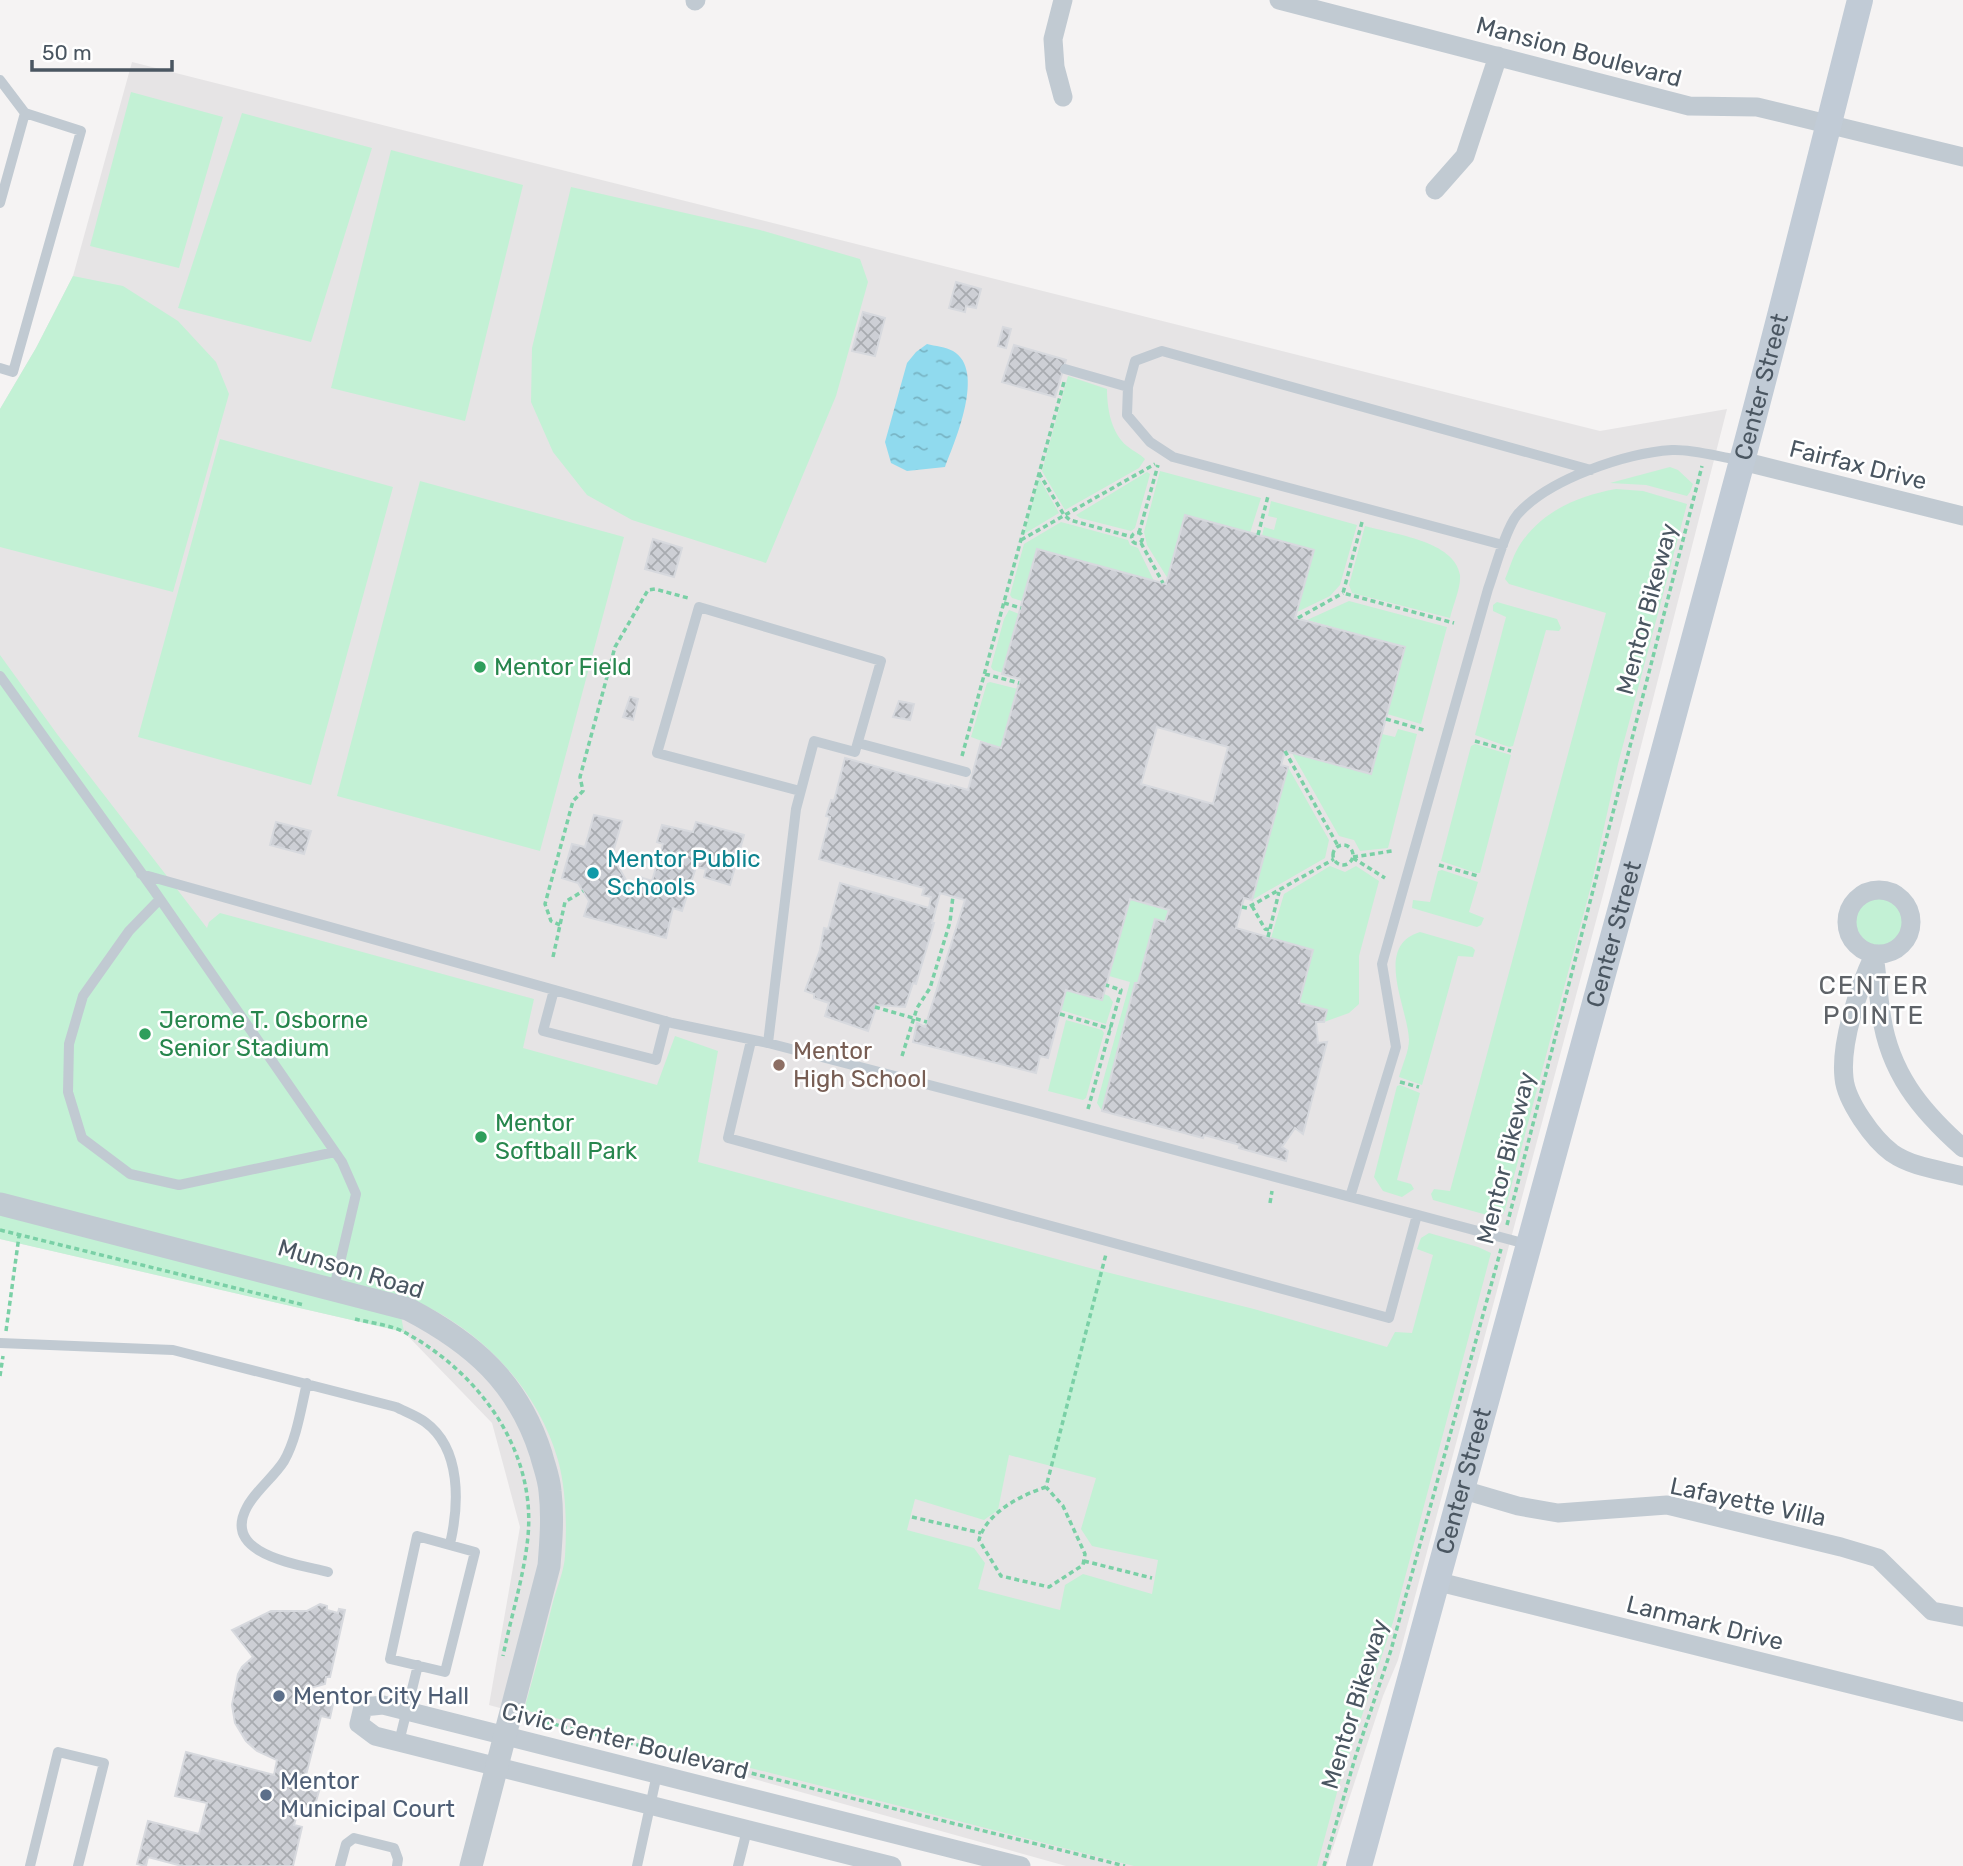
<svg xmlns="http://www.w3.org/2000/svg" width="1963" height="1866" viewBox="0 0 1963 1866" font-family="Rubik,sans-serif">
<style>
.education{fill:#e6e4e5}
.green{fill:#c3f1d5;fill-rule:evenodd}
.water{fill:url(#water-ripples)}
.building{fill:url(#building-cross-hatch);stroke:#d7d9de;stroke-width:2;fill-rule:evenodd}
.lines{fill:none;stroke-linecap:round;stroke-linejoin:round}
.path{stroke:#7ad0a6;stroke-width:3.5;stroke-dasharray:5 3.5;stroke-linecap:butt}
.service{stroke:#c1cad2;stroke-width:10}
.minor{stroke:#c1cad2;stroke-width:19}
.tertiary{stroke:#c1cad2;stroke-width:23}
.secondary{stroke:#c1cbd6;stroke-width:26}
.leisure-dot{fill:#2e9e5b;stroke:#fff;stroke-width:2.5}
.culture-dot{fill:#0f9aa8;stroke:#fff;stroke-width:2.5}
.education-dot{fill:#8d6e63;stroke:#fff;stroke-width:2.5}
.service-dot{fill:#5c6f8a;stroke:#fff;stroke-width:2.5}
.labels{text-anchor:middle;stroke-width:5;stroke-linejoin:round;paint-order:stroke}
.street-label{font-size:24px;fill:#4a5661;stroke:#fff}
.leisure-label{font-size:24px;fill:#27864d;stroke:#fff;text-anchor:start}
.culture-label{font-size:24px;fill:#0d838f;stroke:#fff;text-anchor:start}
.education-label{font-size:24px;fill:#785e54;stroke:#fff;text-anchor:start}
.service-label{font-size:24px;fill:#4e5e75;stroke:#fff;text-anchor:start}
.neighbourhood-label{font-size:26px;letter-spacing:2px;fill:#5f6368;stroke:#fff}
</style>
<defs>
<pattern id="water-ripples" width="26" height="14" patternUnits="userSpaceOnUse" patternTransform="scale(1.75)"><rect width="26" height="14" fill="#90daee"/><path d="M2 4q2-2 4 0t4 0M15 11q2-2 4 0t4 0" fill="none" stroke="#78b4c4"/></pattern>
<pattern id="building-cross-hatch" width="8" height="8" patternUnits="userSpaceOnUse" patternTransform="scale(1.75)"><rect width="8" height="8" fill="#cdcfd5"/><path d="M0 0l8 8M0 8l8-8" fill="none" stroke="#a8abb0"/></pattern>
</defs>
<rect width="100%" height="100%" fill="#f5f3f3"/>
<!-- education -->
<path class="education" d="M132,62L1600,431L1727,409L1604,891L1398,1660L1383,1696L1327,1866H1066L489,1705L520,1527L492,1423L404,1332L0,1239V409L36,348L73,276Z"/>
<!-- green -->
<path class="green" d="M131,92L223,117L179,268L90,246Z
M242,113L372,148L311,342L178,308Z
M391,150L523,185L465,421L331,388Z
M571,187L760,230L860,259L868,282L836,396L766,563L632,520L587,495L553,452L531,402L532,348Z
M73,276L123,286L178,321L216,362L229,394L173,592L0,547V409L36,348Z
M1068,376L1107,389C1107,408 1111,433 1127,446C1133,451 1140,454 1145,459L1139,468L1065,510L1042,471Z
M220,439L393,487L311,785L138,737Z
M1670,467L1678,470L1693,484L1690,492L1687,496L1646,485L1610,483Z
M1160,471L1261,498L1250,533L1168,579L1147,545L1144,532Z
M1147,472L1150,474L1149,478L1135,528L1131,531L1080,518L1076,515Z
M1039,478L1059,513L1024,534Z
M420,481L624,537L540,851L337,796Z
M1616,489L1643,491L1687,504L1618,764L1591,886L1505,1210L1503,1214L1487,1215L1433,1200L1431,1194L1434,1189L1450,1191L1606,613L1509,584L1505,579C1510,567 1514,553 1521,543C1544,510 1578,496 1616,489Z
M1271,501L1357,525L1340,585L1330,596L1297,612L1262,536L1264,527L1274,530L1277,518L1268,516Z
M1061,522L1128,540L1130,545L1138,548L1154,581L1037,549L1022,601L1012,598L1010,595L1024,544Z
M1365,526C1393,534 1455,541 1460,575C1461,588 1453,605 1450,618L1352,593L1349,585Z
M1349,601L1447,627L1421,724L1387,714L1405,647L1307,620Z
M1497,602L1557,619L1561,628L1559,631L1546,630L1513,746L1509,747L1475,735L1506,617L1493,611V605Z
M1009,610L1019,614L1003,673L993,670L991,667L1004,619Z
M0,655L57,734L207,928L209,922L220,913L534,999L523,1048L657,1085L675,1036L718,1051L698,1162L1086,1267L1254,1309L1387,1347L1395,1332L1412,1333L1433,1255L1417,1249L1421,1238L1429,1233L1478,1247L1491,1253L1394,1619L1339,1785L1317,1866H1134L524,1710C534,1674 544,1638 553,1602C557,1587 564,1571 565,1556C567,1525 566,1489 558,1460C536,1383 472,1320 397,1294L404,1332L0,1239ZM1009,1455L1096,1478L1081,1529L1092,1546L1158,1560L1152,1594L1083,1574L1065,1585L1060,1610L978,1589L985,1563L974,1548L907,1530L915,1499L984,1520L998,1510Z
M990,682L1018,689L1001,748L971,737L987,683Z
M1398,729L1417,734L1388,848L1360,851L1354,840L1339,836L1292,753L1371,774L1382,734L1395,737Z
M1475,744L1511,755L1480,873H1476L1441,861L1471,746Z
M1288,767L1329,840L1325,858L1252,900Z
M1330,866L1345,872L1356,866L1379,881L1359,956V1004L1349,1013L1324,1022L1326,1010L1299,1003L1313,950L1271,938L1284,894Z
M1442,870L1478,882L1469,912L1484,918L1481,925L1477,927L1412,908L1413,900L1430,902L1438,871Z
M1881,894C1906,905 1911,917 1899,942L1884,948L1869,947L1854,926C1857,903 1860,903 1881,894Z
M1130,899L1169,910L1165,922L1156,919L1138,983H1135L1102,1111L1097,1103L1130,982L1109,976Z
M1420,932L1472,947L1475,950L1473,957L1458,956L1422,1085L1399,1077C1402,1066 1409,1051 1409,1040C1408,1008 1373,946 1420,932Z
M1066,990L1102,1000L1104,994L1109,996L1113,1002L1106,1024L1061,1010Z
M1066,1020L1102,1030L1104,1033L1086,1098L1083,1100L1048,1091Z
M1400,1085L1420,1093L1397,1180L1411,1184L1414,1189L1402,1197L1383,1191L1374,1177L1397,1086Z"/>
<!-- water -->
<path class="water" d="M927,344C935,346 946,347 953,351C986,370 955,441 945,467L907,471L891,463L885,442L907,363L916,352Z"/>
<!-- building -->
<path class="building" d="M956,282L981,289L976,308L966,306L965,312L949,308Z
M863,312L885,318L875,356L852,351Z
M1003,327L1011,329L1006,348L998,346Z
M1014,345L1066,360L1055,397L1002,382Z
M1185,515L1314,550L1295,618L1405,647L1371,774L1285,751L1281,765L1288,767L1252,900L1244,898L1236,928L1313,950L1299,1003L1327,1010L1324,1022H1316L1318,1043L1327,1042L1303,1134L1295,1128L1282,1147L1288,1151L1286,1161L1239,1148L1240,1145L1204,1135L1203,1138L1102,1111L1135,983H1138L1155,919L1165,922L1169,910L1130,899L1102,1000L1066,990L1048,1058L1040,1056L1036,1073L913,1042L917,1023L925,1027L965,900L940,893L932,923H934L916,984L913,983L905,1007L877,1005L868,1031L825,1016L829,1003L814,998V994L805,991L820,950L824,928L828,929L840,883L929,908L931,897L922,895L924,888L819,859L830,817L826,816L831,800L834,801L845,758L951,787V785L968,790L981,742L1001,748L1020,679L1002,674L1037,549L1166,584ZM1157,727L1228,747L1213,804L1141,784Z
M653,539L682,548L674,577L645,569Z
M630,697L638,699L633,720L623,717Z
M899,701L914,704L910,720L893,717Z
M594,815L622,821L612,856L629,885L638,886L640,877L652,881L663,844L657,842L662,825L693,832L696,822L744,835L730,885L704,877L706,869L696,867L682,911L673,908L666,938L584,916L589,901L578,883L562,878L572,844L585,847Z
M276,822L311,831L304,854L270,845Z
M320,1604L327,1606V1610L338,1613L339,1609L345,1610L330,1677H326L325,1684L310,1688L308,1697L333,1704L330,1718L321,1716L304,1783L309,1784L308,1789L319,1791L314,1808L304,1806L303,1812L298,1811L294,1825L302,1827L293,1866H182L148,1857L146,1866L137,1864L148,1821L199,1834L207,1803L175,1796L186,1752L274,1775L277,1760L257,1751L246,1741L235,1723L232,1705L238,1674L242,1667L253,1657L232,1630L271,1611H307Z"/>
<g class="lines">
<!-- path -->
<path class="path" d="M1039,473L1064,515L1070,520L1132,537
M1362,522L1343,593L1454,623
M1131.5 538a5.5 5.5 0 1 1 11 0a5.5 5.5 0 1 1-11 0Z
M1139,533L1158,465
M1258,535L1268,496
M1021,540L1155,464
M1141,543L1163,583
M1004,603L1021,608
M1298,618L1343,593
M985,674L1019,683
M1386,719L1424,730
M1475,741L1511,751
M1285,751L1338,846
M962,756L1064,382
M1333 855a10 10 0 1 1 20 0a10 10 0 1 1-20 0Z
M1353,857L1392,851
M1353,858L1385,878
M1439,865L1478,876
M1252,906L1265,929L1270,930
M1242,907L1247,908L1334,859
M560,925L551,921L545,904L573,801L583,791L580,777L615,647L648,590L655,589L688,598
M1268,937L1279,892
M553,957L565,902L583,891
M875,1007L927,1022
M1060,1014L1111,1029
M902,1056L917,1008L930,988L950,922L953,896
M1400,1082L1419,1087
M1088,1109L1121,990L1106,985
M1270,1203L1272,1191
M1507,1225L1702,466
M0,1230L304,1305
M355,1319C371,1323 392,1325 406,1333C479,1373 536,1450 528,1536C524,1577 511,1616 503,1656
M6,1331L19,1236
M0,1376L3,1356
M1046,1487C1021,1495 986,1513 979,1540L1001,1576L1049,1587L1083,1565L1085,1554L1063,1506L1046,1487L1106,1254
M912,1517L981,1533
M1084,1561L1152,1578
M529,1718L1125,1866
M1324,1866L1355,1758L1391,1650L1501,1249"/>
<!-- service -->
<path class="service" d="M0,80L25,113
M0,203L25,113L81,131L13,372L0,368
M1065,369L1128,387
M1503,545L1173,457L1150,442L1127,415L1128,387L1135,361L1162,351L1591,470
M0,676L153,889L342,1162L356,1194L334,1288
M858,743L966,772
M141,874L672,1023L768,1043L1029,1111L1526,1244
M160,899L129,931L83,996L69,1044L68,1092L82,1138L130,1174L179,1185L335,1152
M554,990L543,1031L656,1060L666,1021
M751,1041L728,1138L1389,1318L1417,1215
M768,1043L796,809L814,741L855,752L881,661L699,607L657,753L800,791
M1350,1197L1396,1047L1382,964L1488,589C1495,570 1505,530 1517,515C1548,479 1626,453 1672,450C1693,449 1719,457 1740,460
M0,1343L173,1350L396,1407C406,1412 417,1416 425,1422C462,1449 459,1505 450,1544
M307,1383C301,1408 297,1438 284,1461C274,1477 256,1490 247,1507C221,1555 298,1564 328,1572
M417,1536L475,1552L445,1672L390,1659Z
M399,1742L418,1665
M30,1866L58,1752L104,1763L78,1866
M340,1866L346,1844L354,1838L394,1848L398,1859L397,1866
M637,1866L657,1774
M738,1866L747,1830"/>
<!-- minor -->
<path class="minor" d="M1063,0L1053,39L1055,67L1063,97
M1279,0L1689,106L1757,107L1963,157
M695,1L696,0
M1435,190L1465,156L1498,56
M1742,461L1963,516
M1847 922a32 32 0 1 1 64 0a32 32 0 1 1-64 0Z
M1874,955C1859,987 1840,1042 1844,1078C1846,1101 1873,1139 1892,1153C1912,1167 1940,1170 1963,1176
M1874,955C1877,974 1878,994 1881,1013C1889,1072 1920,1110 1963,1148
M1460,1489L1518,1506L1558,1513L1667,1505L1841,1547L1878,1558L1932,1611L1963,1617
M1435,1581L1963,1712
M892,1866L375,1736L359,1724L363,1707L383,1705L1021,1866"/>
<!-- tertiary -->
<path class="tertiary" d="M0,1204L408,1309C473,1343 518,1382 541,1454C544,1466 549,1478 550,1491C553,1516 551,1541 549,1566L471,1866"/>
<!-- secondary -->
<path class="secondary" id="s1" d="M1359,1866C1485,1397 1617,930 1742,461C1783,308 1821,154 1860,0"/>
</g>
<!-- markers -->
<g class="leisure-dot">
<circle cx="480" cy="667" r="7"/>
<circle cx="145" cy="1034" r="7"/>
<circle cx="481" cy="1137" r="7"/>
</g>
<circle class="culture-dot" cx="593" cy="873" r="7"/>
<circle class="education-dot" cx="779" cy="1065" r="7"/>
<g class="service-dot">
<circle cx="279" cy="1696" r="7"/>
<circle cx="266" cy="1795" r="7"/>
</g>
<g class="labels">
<!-- street labels -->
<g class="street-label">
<text transform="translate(1579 52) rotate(15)" y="8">Mansion Boulevard</text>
<text dy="8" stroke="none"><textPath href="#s1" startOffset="1533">Center Street</textPath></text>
<text transform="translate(1858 465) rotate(14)" y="8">Fairfax Drive</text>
<text transform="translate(1647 609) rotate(-75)" y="8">Mentor Bikeway</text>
<text dy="8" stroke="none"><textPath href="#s1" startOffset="966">Center Street</textPath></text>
<text transform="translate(1506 1158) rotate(-76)" y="8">Mentor Bikeway</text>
<text transform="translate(351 1269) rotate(17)" y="8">Munson Road</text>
<text dy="8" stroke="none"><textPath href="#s1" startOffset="399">Center Street</textPath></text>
<text transform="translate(1748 1502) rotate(12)" y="8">Lafayette Villa</text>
<text transform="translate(1705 1623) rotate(14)" y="8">Lanmark Drive</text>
<text transform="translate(1355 1704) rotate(-73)" y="8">Mentor Bikeway</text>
<text transform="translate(625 1741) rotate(14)" y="8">Civic Center Boulevard</text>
</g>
<!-- leisure labels -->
<g class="leisure-label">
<text x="494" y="675">Mentor Field</text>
<text x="159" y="1028">Jerome T. Osborne<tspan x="159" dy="28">Senior Stadium</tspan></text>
<text x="495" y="1131">Mentor<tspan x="495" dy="28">Softball Park</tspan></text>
</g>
<!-- culture labels -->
<g class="culture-label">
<text x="607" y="867">Mentor Public<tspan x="607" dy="28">Schools</tspan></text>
</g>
<!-- education labels -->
<g class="education-label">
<text x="793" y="1059">Mentor<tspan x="793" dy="28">High School</tspan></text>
</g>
<!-- service labels -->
<g class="service-label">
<text x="293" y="1704">Mentor City Hall</text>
<text x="280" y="1789">Mentor<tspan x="280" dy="28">Municipal Court</tspan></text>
</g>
<!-- neighbourhood labels -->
<g class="neighbourhood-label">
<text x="1874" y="994">CENTER<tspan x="1874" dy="30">POINTE</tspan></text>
</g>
</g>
<!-- scale -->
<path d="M32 60v10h140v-10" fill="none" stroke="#4a5661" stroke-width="3.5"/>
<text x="42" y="60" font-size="21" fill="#4a5661" stroke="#ffffff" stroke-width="5" paint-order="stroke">50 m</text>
</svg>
